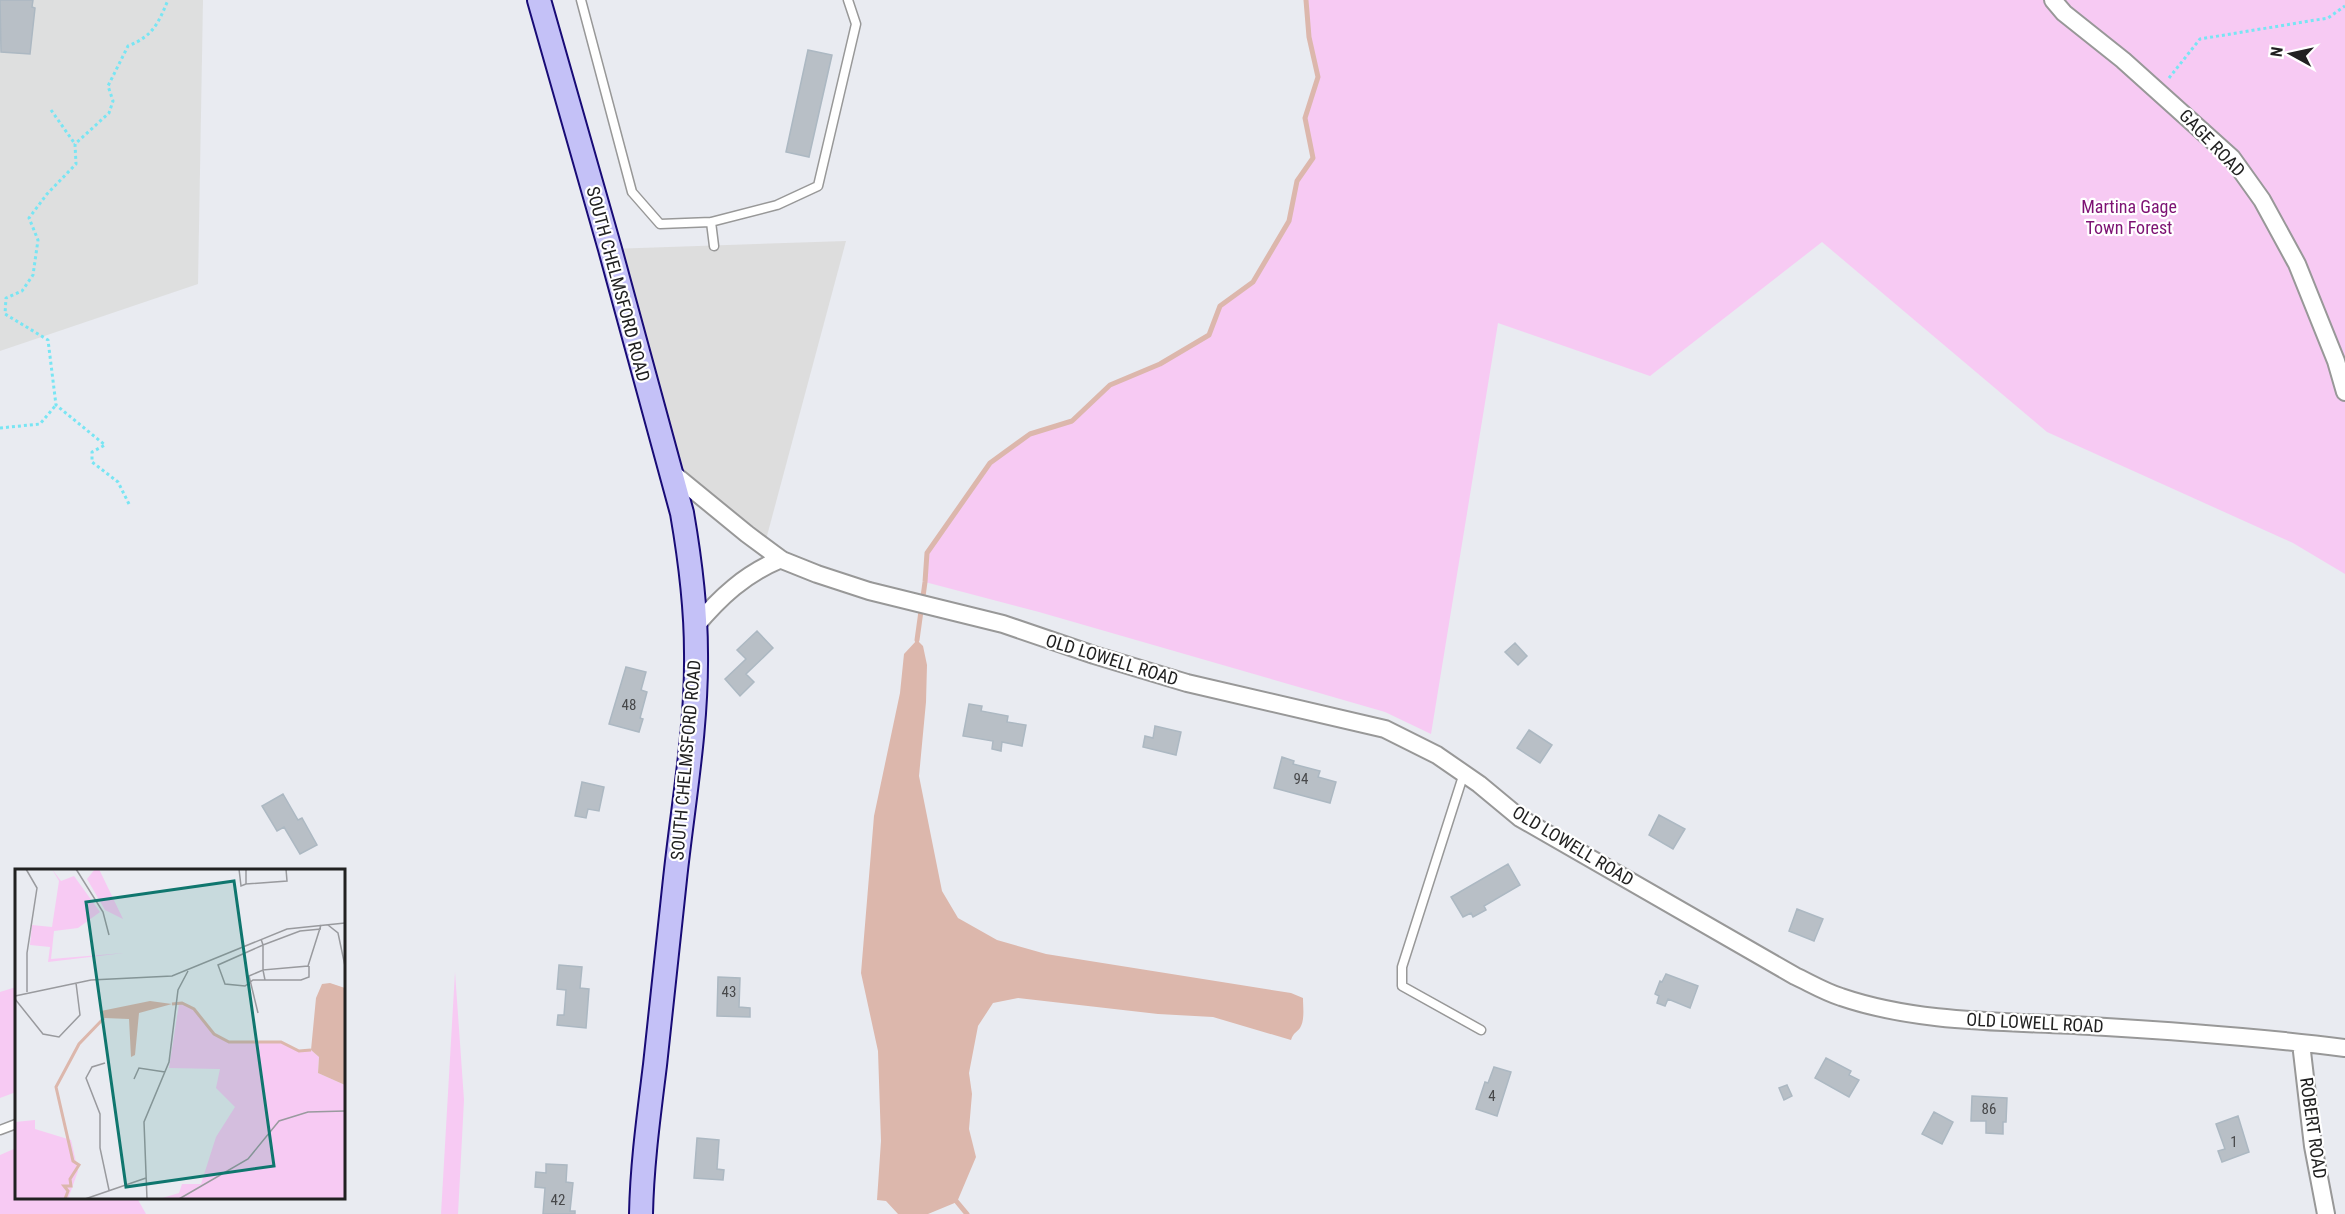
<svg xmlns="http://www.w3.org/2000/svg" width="2345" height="1214" viewBox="0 0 2345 1214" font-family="'Roboto Condensed',sans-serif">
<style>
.residential{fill:#dedfdf}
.park{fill:#f7caf3}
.parking{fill:#ddd}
.water{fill:#dcb7ac}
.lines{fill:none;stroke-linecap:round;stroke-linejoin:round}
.stream{stroke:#dcb7ac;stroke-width:5}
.building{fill:#b8bfc6;stroke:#acb8c2;stroke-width:1.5}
.lane-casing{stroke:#989898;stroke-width:11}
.street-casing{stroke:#989898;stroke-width:20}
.secondary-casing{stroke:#180b76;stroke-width:26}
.path{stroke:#78e5f3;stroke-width:3;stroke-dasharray:3 3;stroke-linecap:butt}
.lane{stroke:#fff;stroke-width:8}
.street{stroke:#fff;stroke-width:16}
.secondary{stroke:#c4c1f7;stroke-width:22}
.labels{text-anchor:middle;stroke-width:4.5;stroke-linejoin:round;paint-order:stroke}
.number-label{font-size:15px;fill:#47484a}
.street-label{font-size:18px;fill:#212121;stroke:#fff}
.park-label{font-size:18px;fill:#7d1273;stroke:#fff}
.inset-river{fill:none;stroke:#dcb7ac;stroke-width:3}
.inset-road{fill:none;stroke:#999a9e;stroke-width:1.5}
.view{fill:#0f766e;fill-opacity:0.15;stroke:#0f766e;stroke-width:3}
.inset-edge{fill:none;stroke:#212121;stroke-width:3}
</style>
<rect width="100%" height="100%" fill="#e9ebf1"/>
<!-- residential -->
<path class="residential" d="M0,0H203L198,284L0,351Z"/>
<!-- park -->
<path class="park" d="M1306,0H2345V574L2293,543L2047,432L1822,242L1650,376L1498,323L1431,734L1385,712L1039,612L925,582L927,553L990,463L1030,434L1072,421L1110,385L1160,364L1209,335L1220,306L1253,282L1289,221L1297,181L1313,158L1305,118L1318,77L1309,37Z
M455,972L464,1100L458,1214H441Z
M16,987V1092L0,1098V992Z
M16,1148V1198H137L146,1214H0V1155Z"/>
<!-- parking -->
<path class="parking" d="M846,241L764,547L670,471L610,249Z"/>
<!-- water -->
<path class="water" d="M917,640L923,646L927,665L926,702L919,776L942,891L958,918L997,940L1046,954L1291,993L1303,998C1303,1007 1305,1020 1300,1028C1296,1033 1293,1033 1291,1040L1213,1017L1158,1014L1018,998L993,1003L978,1026L969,1073L972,1094L969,1129L976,1157L957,1202L928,1214H898L886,1201L877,1200L881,1141L878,1051L861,973L874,816L900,693L904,654Z"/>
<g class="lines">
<!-- stream -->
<path class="stream" d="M917,640L925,582L927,553L990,463L1030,434L1072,421L1110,385L1160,364L1209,335L1220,306L1253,282L1289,221L1297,181L1313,158L1305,118L1318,77L1309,37L1306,0
M957,1202L967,1214"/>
</g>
<!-- building -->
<path class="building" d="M0,0H33L32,7L35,8L30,54L1,52Z
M808,50L832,55L809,157L786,152Z
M757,631L773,648L746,674L754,682L740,696L725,679L746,659L737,650Z
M1515,643L1527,656L1518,665L1505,652Z
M626,667L646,672L641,690L647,692L640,718L643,719L639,732L609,724Z
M969,704L982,706L981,711L1008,716L1007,722L1026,725L1022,746L1002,742L1001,751L992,749L993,741L963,736Z
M1155,726L1181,732L1176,755L1143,747L1145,736L1153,738Z
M1529,730L1552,745L1540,763L1517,748Z
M1282,757L1294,761L1293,764L1320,771L1318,777L1336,782L1330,803L1274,788Z
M582,782L604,787L599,811L588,809L586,818L575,816Z
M283,794L298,820L302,818L317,845L300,854L284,827L277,831L262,806Z
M1659,815L1685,829L1673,849L1649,835Z
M1508,864L1520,885L1484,906L1486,910L1473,917L1471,913L1463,917L1451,897Z
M1797,909L1823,919L1814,941L1789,931Z
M559,965L582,967L580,988L589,989L586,1028L557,1025L558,1015H564L566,990L557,989Z
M1666,974L1698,986L1690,1008L1668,999L1665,1006L1657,1003L1659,996L1655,994L1660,981L1662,982Z
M718,977L740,978L739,1007L750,1008V1017L717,1016Z
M1826,1058L1851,1071L1849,1075L1859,1080L1849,1097L1815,1078Z
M1494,1067L1511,1072L1497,1116L1476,1109L1485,1082L1488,1083Z
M1787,1085L1792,1096L1784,1100L1779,1088Z
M1972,1096L2007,1098L2006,1122H2003V1134L1986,1133V1121H1971Z
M1934,1112L1953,1122L1942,1144L1922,1134Z
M2238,1116L2249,1152L2222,1162L2218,1151L2225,1149L2216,1124Z
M697,1138L719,1140L717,1169L724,1170L723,1180L694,1178Z
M546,1164L567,1165L566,1182L573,1183L570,1211H575V1214H543L545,1188L535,1187L536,1172L546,1173Z"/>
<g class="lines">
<!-- lane casing -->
<g class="lane-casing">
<path id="lane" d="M581,0L632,192L660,224L711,222L777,205L818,186L856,24L848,0
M711,222L714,246
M1464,773L1402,967V986L1481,1030
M0,1130L16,1124"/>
</g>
<!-- street casing -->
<g class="street-casing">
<path id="street" d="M2053,0L2064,13L2123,60L2232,158L2262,200L2297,264L2336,361L2345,392
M670,471L747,534L782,560L817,574L869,591L1003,624L1094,655L1187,683L1385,729L1437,755L1479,784L1520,818L1795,976C1810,983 1825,992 1841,997C1920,1024 2008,1021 2090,1026C2175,1031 2260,1037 2345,1048
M695,627C720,597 745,574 781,559
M2301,1043L2313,1146L2326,1214"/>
</g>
<!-- secondary casing -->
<g class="secondary-casing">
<path id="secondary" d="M539,0L610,249L682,513C690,559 696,606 696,653C697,729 683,804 675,879C668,941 662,1003 655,1065C649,1114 642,1164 641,1214"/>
</g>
<!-- path -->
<path class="path" d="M2169,78L2200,39L2328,18L2345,6
M51,110L75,144
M0,428L40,424L56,405
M129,504L118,482L92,462V452L105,445L56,405L48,340L5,314L6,298L22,291L33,275L38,240L29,218L47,194L76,164L75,144L109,113L113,101L108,86L128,46C153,36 158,24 168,0"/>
<!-- lane -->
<use href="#lane" class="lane"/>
<!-- street -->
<use href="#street" class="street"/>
<!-- secondary -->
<use href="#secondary" class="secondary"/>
</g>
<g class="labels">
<!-- number labels -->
<g class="number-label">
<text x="629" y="710">48</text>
<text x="1301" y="784">94</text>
<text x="729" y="997">43</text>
<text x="1492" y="1101">4</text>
<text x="1989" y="1114">86</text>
<text x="2234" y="1147">1</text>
<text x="558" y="1205">42</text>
</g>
<!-- street labels -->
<g class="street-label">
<text transform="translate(2212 143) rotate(46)" y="6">GAGE ROAD</text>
<text transform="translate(618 284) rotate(75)" y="6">SOUTH CHELMSFORD ROAD</text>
<text transform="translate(1112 660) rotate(17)" y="6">OLD LOWELL ROAD</text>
<text transform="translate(686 760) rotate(-85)" y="6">SOUTH CHELMSFORD ROAD</text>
<text transform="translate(1573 846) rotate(31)" y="6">OLD LOWELL ROAD</text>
<text transform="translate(2035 1023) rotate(3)" y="6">OLD LOWELL ROAD</text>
<text transform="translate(2313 1128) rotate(82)" y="6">ROBERT ROAD</text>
</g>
<!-- park labels -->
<g class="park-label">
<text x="2129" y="213">Martina Gage<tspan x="2129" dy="21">Town Forest</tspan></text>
</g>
</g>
<!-- overview -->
<g transform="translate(15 869)">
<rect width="330" height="330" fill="#e9ebf1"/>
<path d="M37,0L46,12L59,7L85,43L63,59L39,62L36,90L109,84L33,93L35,78L15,76L17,56L37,58L44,12ZM80,0H84L108,50L90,41L72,10ZM167,134L179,140L199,165L214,172L266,173L284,182L296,181L304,188L303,204L330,216V330H144L164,324L167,315H186L201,268L220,238L201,219L205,200L154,199L164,135ZM20,251V260L56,271L63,302L53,330H0V253Z" fill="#f7caf3"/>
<path d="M315,114L330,119V216L303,204L304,188L296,181L301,129L307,115ZM135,132L157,135L124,144L120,186L116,188L114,150L89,149L86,142Z" fill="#dcb7ac"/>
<path class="inset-river" d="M157,135L167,134L179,140L199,165L214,173H266L284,182L296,181M50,330L53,322L49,317H56L55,310L64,296L58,292L41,218L64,175L89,149"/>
<path class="inset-road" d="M11,0L22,19L12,84V123M61,0L88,43L94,66M224,0L226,17L231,15M231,0V15L272,12L271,0M313,56L323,64L330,97M246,70L248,76L285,62L306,60M294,97V108L286,111H238L230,117L210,115L203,96L248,76V101L293,97L306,56M0,127L76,111L157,107L272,60L330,54M0,130L28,165L44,168L65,146L61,114M243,144L234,107L248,101L250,111M90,194L77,198L71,209L85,245V279L94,321M119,210L124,199L150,203M70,330L131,309M132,330L129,253L154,193L163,121L173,102M164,330L233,290L264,252L293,243L330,242"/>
<path class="view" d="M219,12L259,297L111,318L71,33Z"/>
<rect width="330" height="330" class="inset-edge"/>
</g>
<!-- north arrow -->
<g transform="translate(2291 54) rotate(278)" stroke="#ffffff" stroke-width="4.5" paint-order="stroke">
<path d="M0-4.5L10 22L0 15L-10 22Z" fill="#212121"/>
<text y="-9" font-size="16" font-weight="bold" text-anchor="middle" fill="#212121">N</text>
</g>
</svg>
